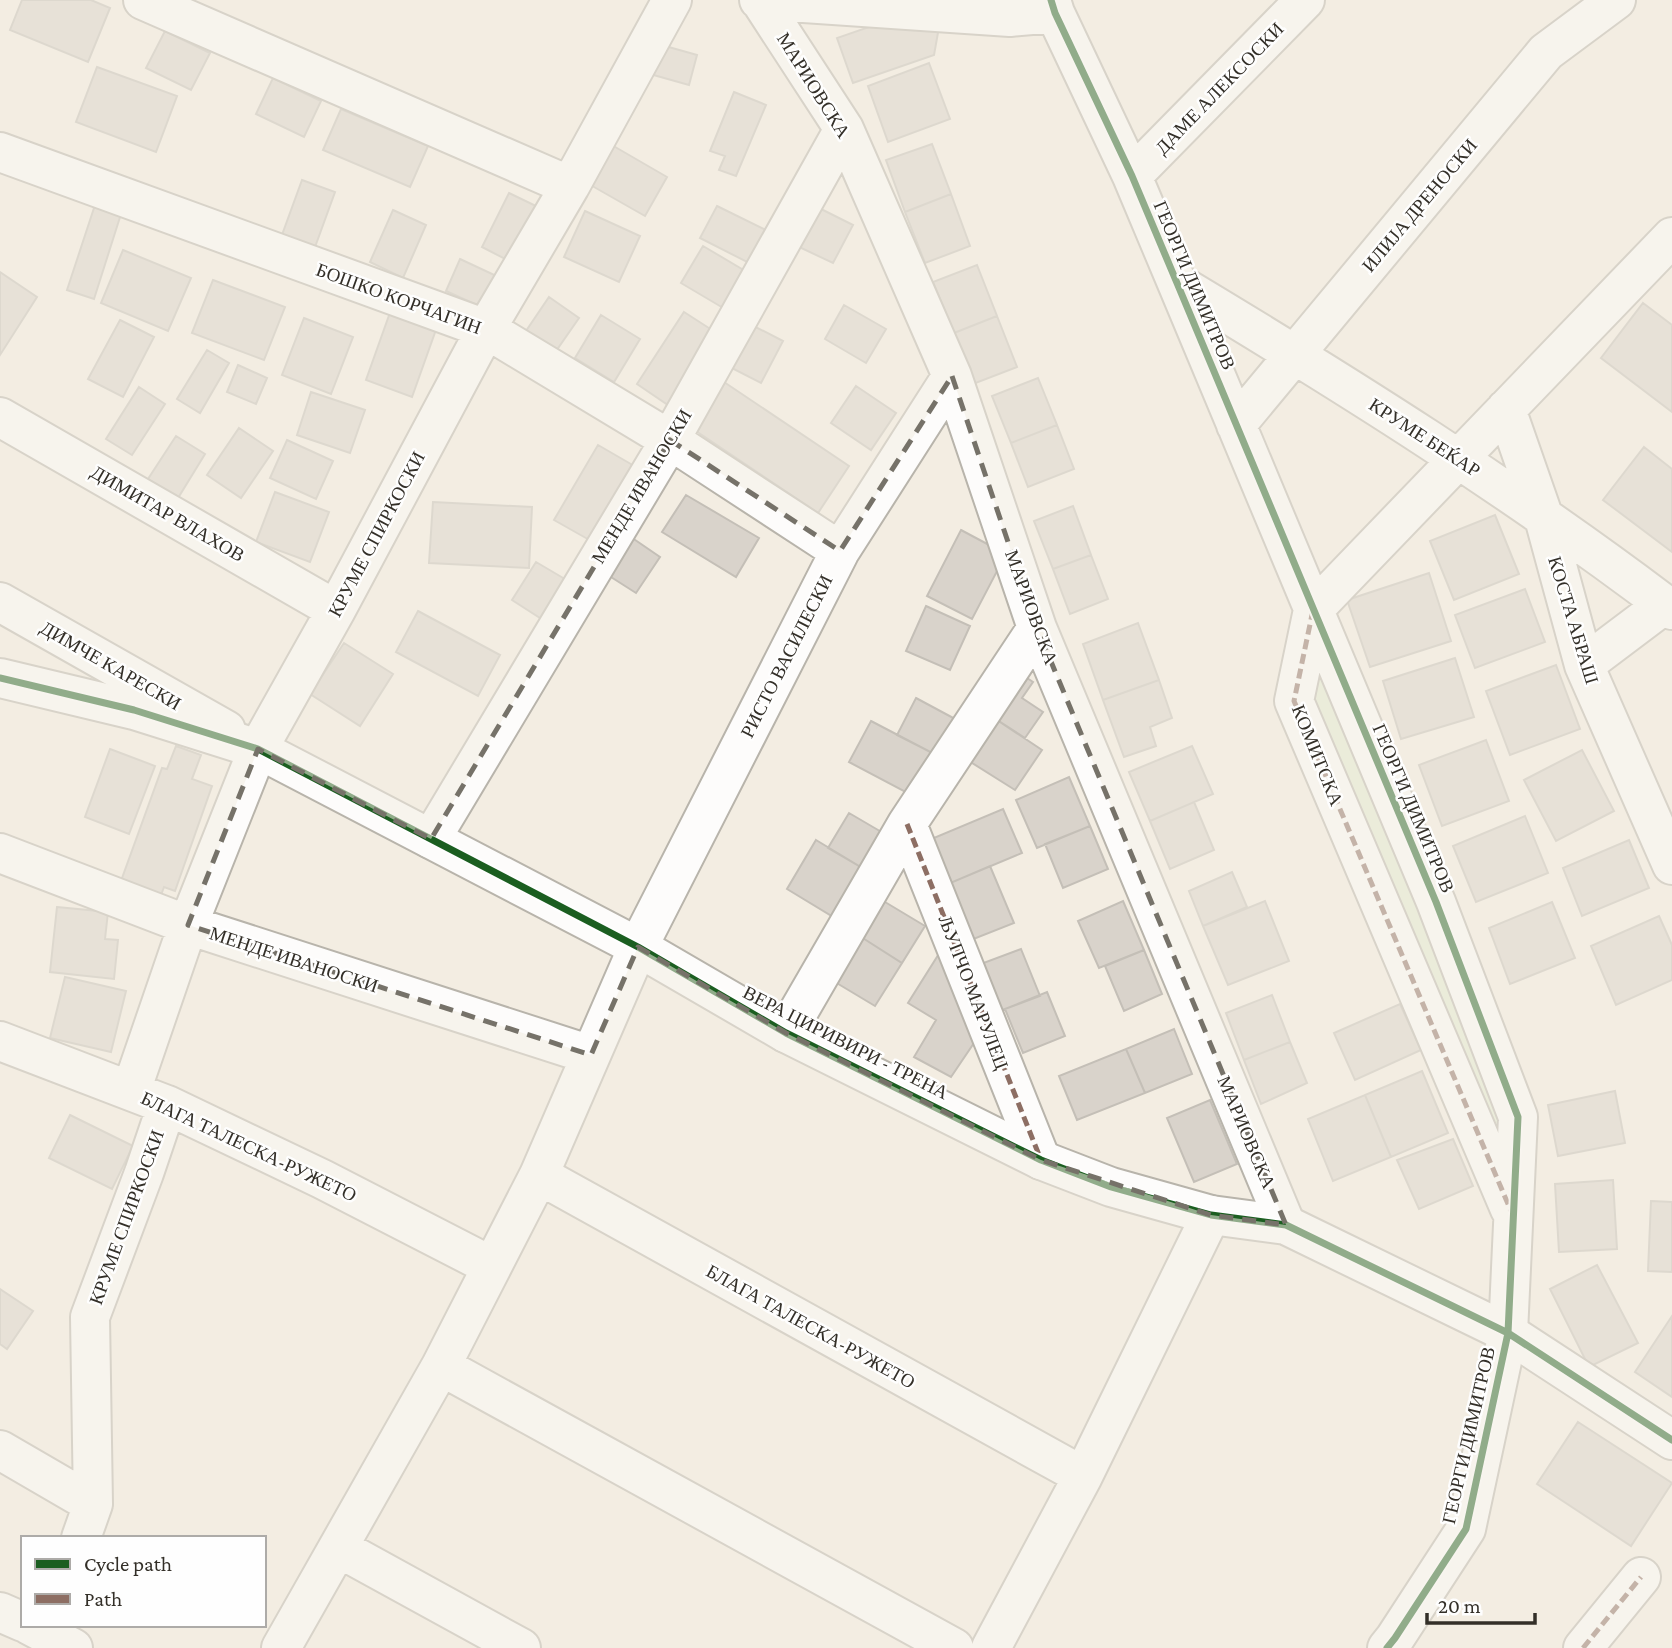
<svg xmlns="http://www.w3.org/2000/svg" width="1672" height="1648" viewBox="0 0 1672 1648" font-family="'Crimson Pro',serif">
<style>
.green{fill:#e2ebd1}
.building{fill:#d9d3cb;stroke:#c4bfb7;stroke-width:2}
.lines{fill:none;stroke-linecap:round;stroke-linejoin:round}
.minor-casing{stroke:#b8b4ab;stroke-width:42}
.tertiary-casing{stroke:#b8b4ab;stroke-width:42}
.minor{stroke:#fdfcfb;stroke-width:38}
.tertiary{stroke:#fdfcfb;stroke-width:38}
.quiet{stroke:#8d6e63;stroke-width:5;stroke-dasharray:10 5;stroke-linecap:butt}
.cycleway-casing{stroke:#fefefe;stroke-width:11}
.cycleway{stroke:#1b5e20;stroke-width:7}
.marked{fill:none;stroke:#767269;stroke-width:5;stroke-dasharray:14 9;stroke-linejoin:round}
.labels{text-anchor:middle;stroke-width:5;stroke-linejoin:round;paint-order:stroke}
.street-label{font-size:19px;fill:#332f28;stroke:#fefefe}
</style>
<rect width="100%" height="100%" fill="#f3ede2"/>
<!-- green -->
<path class="green" d="M1313,610L1518,1117L1513,1217L1294,701Z"/>
<!-- building -->
<path class="building" d="M22,0H91L110,8L88,62L10,30Z
M892,19L939,27L934,55L853,83L837,38Z
M165,31L210,53L191,90L146,68Z
M658,44L697,55L689,85L650,74Z
M929,63L950,119L888,142L868,86Z
M97,67L177,96L156,152L76,122Z
M273,78L321,101L304,137L256,114Z
M734,92L766,105L736,176L719,170L725,156L710,151Z
M341,109L428,146L410,187L323,150Z
M610,144L667,177L645,216L587,183Z
M932,144L951,194L905,212L886,160Z
M302,180L335,192L315,247L282,235Z
M509,193L538,207L511,262L482,247Z
M951,194L970,246L925,263L905,212Z
M95,205L121,214L94,299L67,290Z
M717,206L774,234L757,267L700,238Z
M815,206L853,225L833,263L795,245Z
M393,210L426,225L403,278L370,262Z
M585,211L640,236L619,282L564,257Z
M703,246L752,275L730,312L681,283Z
M123,250L191,278L168,331L101,303Z
M460,259L505,280L490,311L446,291Z
M977,265L997,316L954,333L933,282Z
M0,272L37,297L0,355Z
M213,280L285,307L264,360L192,333Z
M549,297L579,318L556,351L526,331Z
M1643,303L1672,325V412L1601,358Z
M844,305L886,329L866,363L825,339Z
M392,307L438,324L412,397L366,380Z
M684,312L715,332L668,405L637,384Z
M601,315L640,339L614,382L575,358Z
M997,316L1017,367L973,384L954,333Z
M304,318L353,337L331,394L282,375Z
M120,320L154,337L123,397L88,379Z
M742,320L783,341L761,383L720,362Z
M207,350L229,363L200,413L177,399Z
M238,365L267,378L256,404L227,392Z
M1038,378L1057,425L1011,443L992,396Z
M721,380L849,466L818,513L690,427Z
M856,386L896,413L871,450L831,423Z
M139,387L165,404L132,455L106,439Z
M311,392L365,410L350,453L297,435Z
M1057,425L1074,469L1028,487L1011,443Z
M239,428L273,451L241,498L207,475Z
M176,436L205,454L178,498L148,479Z
M287,440L333,461L316,499L270,478Z
M598,445L636,467L593,542L554,520Z
M1644,447L1672,469V552L1603,500Z
M275,492L329,512L310,562L256,542Z
M686,495L759,538L736,577L662,532Z
M433,502L532,507L529,568L429,563Z
M1073,506L1091,555L1053,569L1034,521Z
M1495,515L1519,574L1454,600L1430,541Z
M961,530L1006,554L972,619L927,596Z
M625,533L660,557L636,593L600,570Z
M1091,555L1108,599L1070,614L1053,569Z
M536,562L575,585L551,625L512,600Z
M1429,573L1451,641L1370,667L1347,600Z
M1525,589L1545,642L1475,668L1455,615Z
M926,606L970,626L950,670L906,651Z
M418,611L500,655L478,696L396,652Z
M1138,623L1159,680L1103,700L1083,644Z
M344,643L393,674L360,726L310,694Z
M1455,658L1474,717L1401,739L1383,681Z
M1556,665L1580,729L1510,755L1486,691Z
M1018,672L1033,682L1022,698L1043,712L1025,738L988,714Z
M1159,680L1172,718L1150,727L1156,746L1124,757L1103,700Z
M916,698L957,720L938,756L897,735Z
M988,714L1042,750L1015,790L961,756Z
M871,721L938,756L915,797L849,762Z
M1486,740L1509,801L1442,826L1419,765Z
M176,746L201,755L192,779L212,786L175,891L164,887L161,895L121,881L162,768L167,769Z
M1192,746L1213,794L1150,821L1129,772Z
M110,749L155,766L129,834L85,817Z
M1582,750L1614,811L1556,841L1524,780Z
M1069,777L1090,826L1037,848L1016,800Z
M1194,802L1214,850L1170,869L1150,821Z
M1003,809L1022,853L948,884L929,840Z
M849,813L890,837L869,872L828,848Z
M1525,816L1548,873L1476,902L1453,846Z
M1090,826L1108,869L1063,888L1045,844Z
M816,840L869,872L840,921L787,889Z
M1629,840L1649,888L1582,916L1563,868Z
M990,866L1014,923L971,940L948,884Z
M1232,872L1247,907L1203,926L1189,891Z
M880,899L925,926L902,963L858,935Z
M1123,901L1144,950L1099,968L1078,921Z
M1265,901L1289,961L1228,985L1203,926Z
M1552,902L1575,958L1510,984L1489,928Z
M57,907L108,912L105,939L118,940L114,979L50,972Z
M1659,916L1672,945V980L1616,1005L1591,946Z
M858,935L902,963L875,1006L830,979Z
M947,941L982,1031L951,1077L914,1057L936,1020L908,1003Z
M1021,949L1040,996L997,1012L978,965Z
M1144,950L1162,994L1124,1011L1105,966Z
M65,977L126,991L111,1052L50,1038Z
M1047,992L1065,1036L1023,1053L1005,1009Z
M1272,995L1290,1042L1244,1060L1226,1013Z
M1400,1004L1421,1050L1355,1080L1334,1033Z
M1174,1029L1192,1074L1145,1093L1126,1049Z
M1290,1042L1307,1083L1261,1104L1244,1060Z
M1126,1049L1145,1093L1077,1120L1059,1076Z
M1422,1071L1448,1133L1391,1157L1365,1095Z
M1615,1091L1625,1143L1558,1156L1548,1105Z
M1365,1095L1391,1157L1333,1181L1308,1119Z
M1210,1100L1237,1164L1194,1182L1167,1118Z
M70,1115L133,1146L112,1189L49,1158Z
M1453,1139L1473,1186L1419,1209L1397,1160Z
M1613,1180L1617,1249L1559,1252L1555,1184Z
M1651,1201L1672,1202V1272L1648,1271Z
M1597,1265L1638,1343L1589,1367L1550,1289Z
M0,1289L33,1311L7,1349L0,1344Z
M1672,1316V1397L1635,1372Z
M1578,1422L1672,1483L1631,1546L1537,1484Z"/>
<g class="lines">
<!-- minor casing -->
<g class="minor-casing">
<path id="minor" d="M143,0L570,186
M759,0L1010,17L1055,13
M760,0L844,129L952,376L1037,628L1286,1225
M1051,0L1055,13L1132,176L1177,283L1436,902L1518,1117L1508,1333L1466,1529L1395,1638L1387,1648
M0,152L486,329L670,440L840,551
M1132,176L1305,0
M1177,283C1347,385 1514,490 1672,610
M1506,409L1544,518L1584,665L1672,865
M0,417L336,610
M1236,425L1546,52L1616,0
M0,602L226,730
M1584,665L1665,604
M907,824L1041,1160
M431,839L670,440L844,129
M0,853L188,925L591,1055
M786,1033L907,824L1037,628
M0,1041L167,1105L322,1179L491,1266
M131,1091L188,925L258,749L336,610L486,329L570,186L672,0
M539,1175L1083,1476
M1510,1209L1294,701L1313,610L1672,237
M441,1366L954,1648
M0,1450L93,1504
M81,1538L93,1504L90,1317L144,1173L167,1105
M339,1548L521,1648
M0,1612L23,1622
M29,1625L73,1648
M281,1648L441,1366L539,1175L638,947L840,551L952,376
M991,1648L1083,1476L1211,1215
M1583,1648L1641,1577"/>
</g>
<!-- tertiary casing -->
<g class="tertiary-casing">
<path id="tertiary" d="M0,678L134,710L258,749L638,947L786,1033L1041,1160L1111,1187L1211,1215L1286,1225L1508,1333L1672,1440"/>
</g>
<!-- minor -->
<use href="#minor" class="minor"/>
<!-- tertiary -->
<use href="#tertiary" class="tertiary"/>
<!-- quiet -->
<path class="quiet" d="M1313,610L1294,701L1511,1211
M907,824L1041,1160
M1583,1648L1641,1577"/>
<!-- cycleway casing -->
<g class="cycleway-casing">
<path id="cycleway" d="M1051,0L1055,13L1132,176L1177,283L1436,902L1518,1117L1508,1333L1466,1529L1395,1638L1387,1648
M0,678L134,710L258,749L638,947L786,1033L1041,1160L1111,1187L1211,1215L1286,1225L1508,1333L1672,1440"/>
</g>
<!-- cycleway -->
<use href="#cycleway" class="cycleway"/>
</g>
<!-- marked area -->
<path d="M0 0H1672V1648H0ZM952,376L1037,628L1286,1225L1211,1215L1041,1160L786,1033L638,947L591,1055L188,925L258,749L431,839L670,440L840,551Z" fill="#f3ede2" fill-opacity=".55" fill-rule="evenodd"/>
<path class="marked" d="M952,376L1037,628L1286,1225L1211,1215L1041,1160L786,1033L638,947L591,1055L188,925L258,749L431,839L670,440L840,551Z"/>
<g class="labels">
<!-- street labels -->
<g class="street-label">
<text transform="translate(814 85) rotate(58)" y="7">МАРИОВСКА</text>
<text transform="translate(1219 88) rotate(-46)" y="7">ДАМЕ АЛЕКСОСКИ</text>
<text transform="translate(1419 205) rotate(-50)" y="7">ИЛИЈА ДРЕНОСКИ</text>
<text transform="translate(1195 285) rotate(67)" y="7">ГЕОРГИ ДИМИТРОВ</text>
<text transform="translate(399 298) rotate(20)" y="7">БОШКО КОРЧАГИН</text>
<text transform="translate(1425 437) rotate(33)" y="7">КРУМЕ БЕЌАР</text>
<text transform="translate(641 486) rotate(-59)" y="7">МЕНДЕ ИВАНОСКИ</text>
<text transform="translate(168 513) rotate(30)" y="7">ДИМИТАР ВЛАХОВ</text>
<text transform="translate(376 534) rotate(-62)" y="7">КРУМЕ СПИРКОСКИ</text>
<text transform="translate(1032 607) rotate(70)" y="7">МАРИОВСКА</text>
<text transform="translate(1574 620) rotate(73)" y="7">КОСТА АБРАШ</text>
<text transform="translate(786 656) rotate(-63)" y="7">РИСТО ВАСИЛЕСКИ</text>
<text transform="translate(111 665) rotate(30)" y="7">ДИМЧЕ КАРЕСКИ</text>
<text transform="translate(1318 755) rotate(68)" y="7">КОМИТСКА</text>
<text transform="translate(1414 808) rotate(67)" y="7">ГЕОРГИ ДИМИТРОВ</text>
<text transform="translate(294 959) rotate(18)" y="7">МЕНДЕ ИВАНОСКИ</text>
<text transform="translate(974 992) rotate(69)" y="7">ЉУПЧО МАРУЛЕЦ</text>
<text transform="translate(846 1042) rotate(27)" y="7">ВЕРА ЦИРИВИРИ - ТРЕНА</text>
<text transform="translate(1247 1132) rotate(67)" y="7">МАРИОВСКА</text>
<text transform="translate(249 1146) rotate(25)" y="7">БЛАГА ТАЛЕСКА-РУЖЕТО</text>
<text transform="translate(126 1217) rotate(-70)" y="7">КРУМЕ СПИРКОСКИ</text>
<text transform="translate(811 1326) rotate(29)" y="7">БЛАГА ТАЛЕСКА-РУЖЕТО</text>
<text transform="translate(1468 1435) rotate(-77)" y="7">ГЕОРГИ ДИМИТРОВ</text>
</g>
</g>
<!-- legend -->
<rect x="21" y="1536" width="245" height="91" fill="#fefefe" stroke="#adaba8" stroke-width="2"/>
<rect x="35" y="1559" width="35" height="10" fill="#1b5e20" stroke="#adaba8" stroke-width="2"/>
<text x="84" y="1571" font-size="21" fill="#332f28">Cycle path</text>
<rect x="35" y="1594" width="35" height="10" fill="#8d6e63" stroke="#adaba8" stroke-width="2"/>
<text x="84" y="1606" font-size="21" fill="#332f28">Path</text>
<!-- scale -->
<path d="M1427 1613v10h108v-10" fill="none" stroke="#332f28" stroke-width="3.5"/>
<text x="1438" y="1613" font-size="21" fill="#332f28" stroke="#fefefe" stroke-width="5" paint-order="stroke">20 m</text>
</svg>
